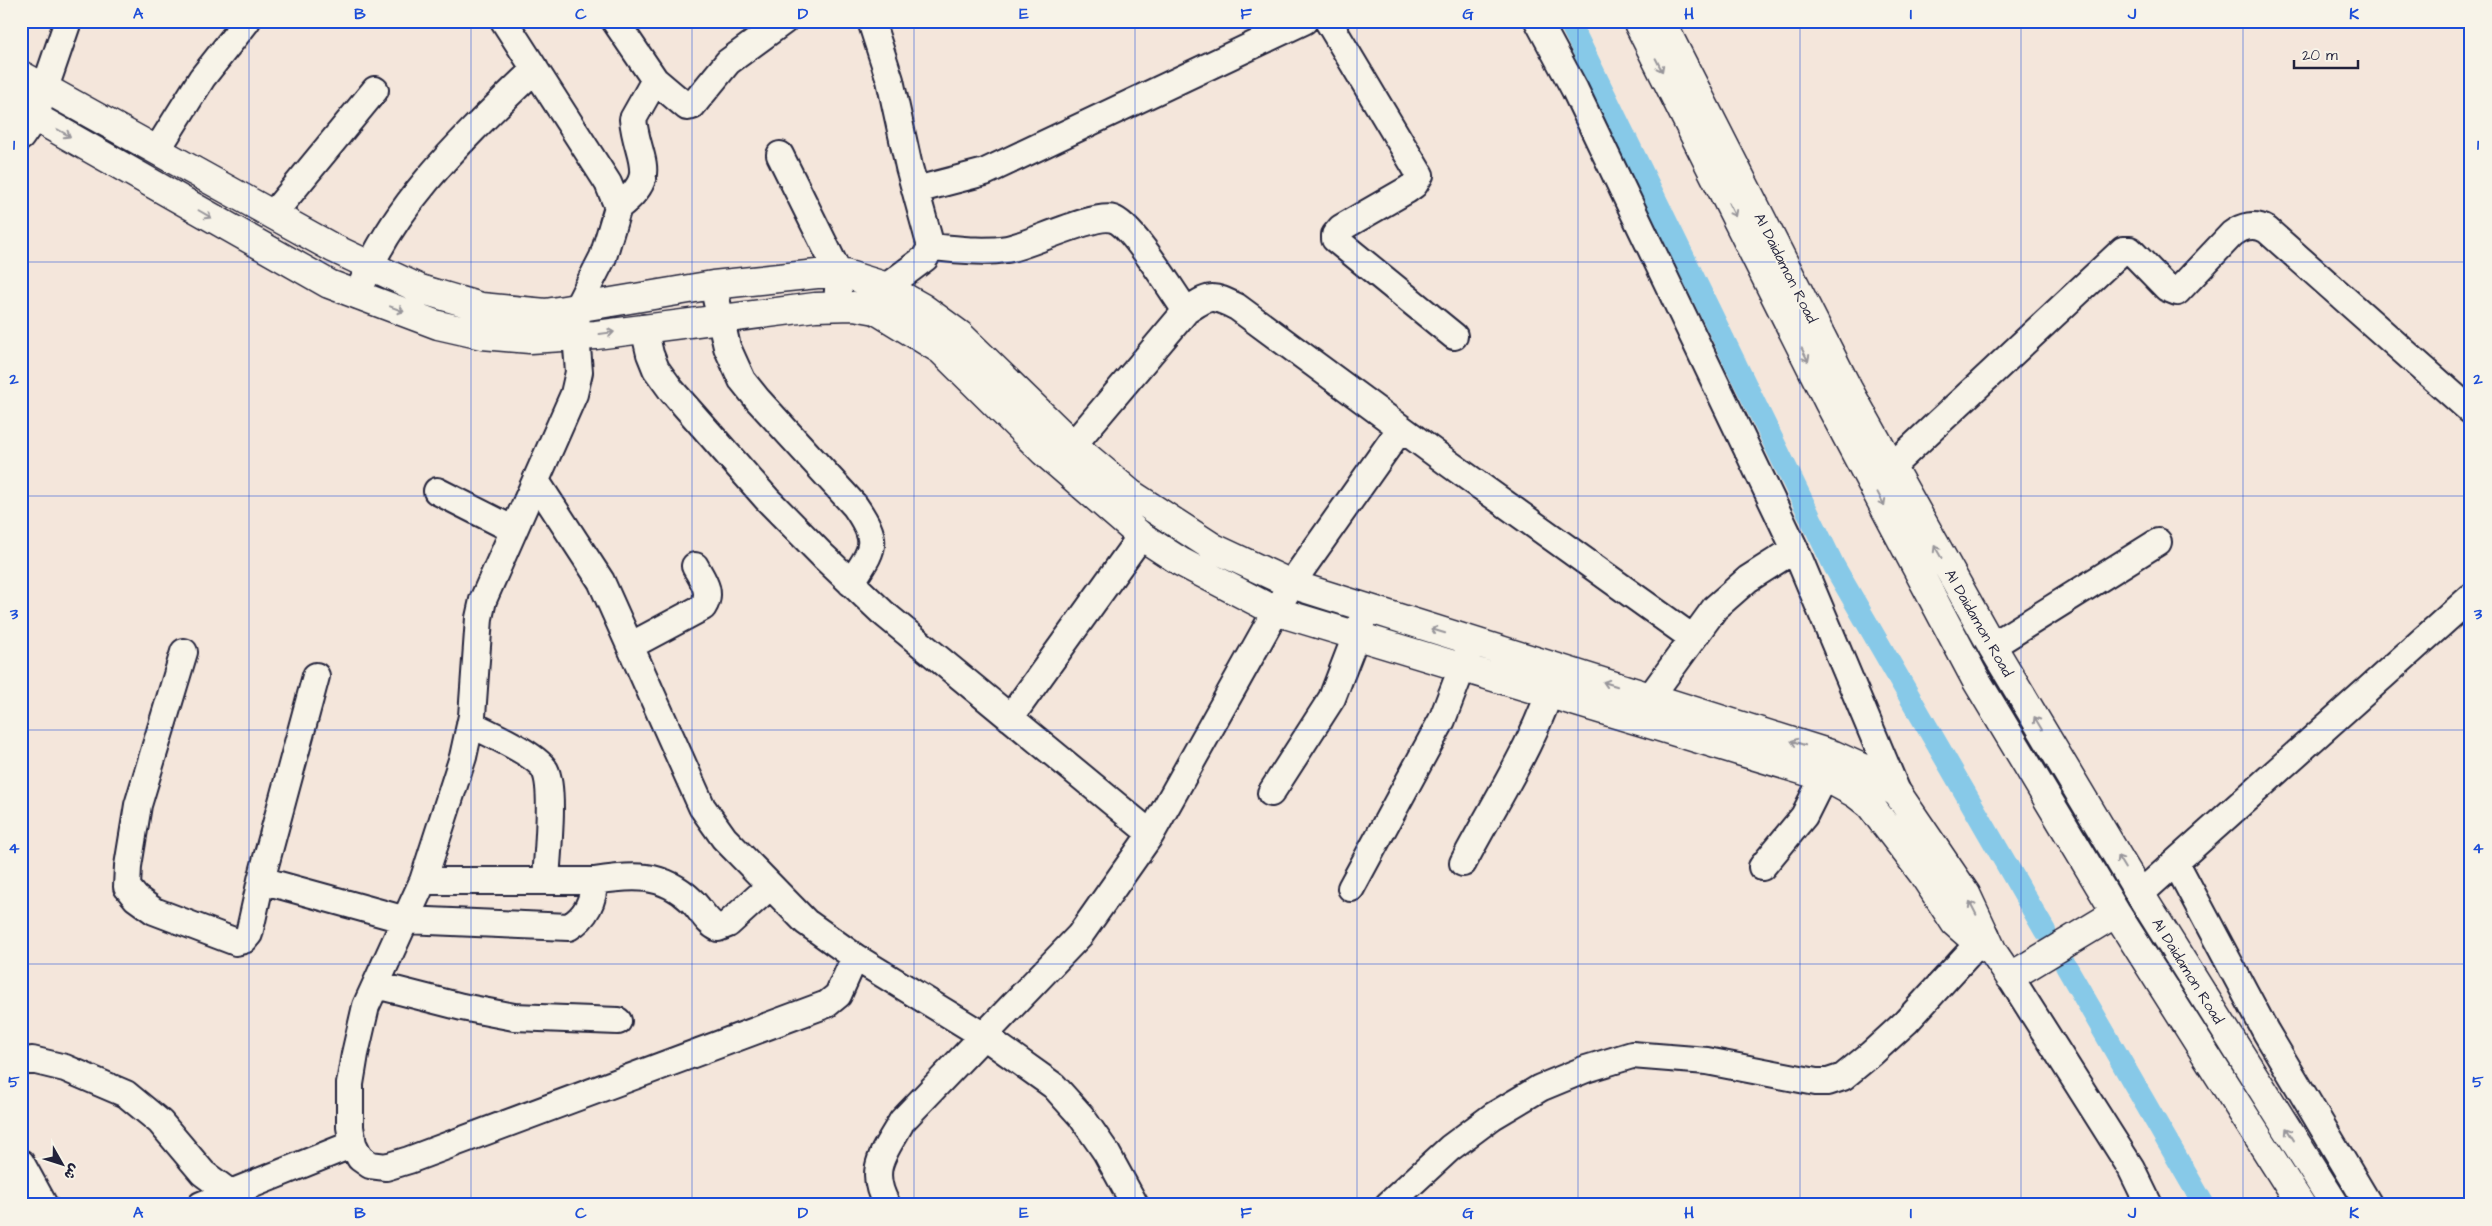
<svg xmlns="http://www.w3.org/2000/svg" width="2492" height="1226" viewBox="0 0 2492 1226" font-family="'Architects Daughter','Playpen Sans Arabic',sans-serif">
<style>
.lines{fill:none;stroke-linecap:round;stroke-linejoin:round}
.canal{stroke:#87c9e8;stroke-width:22}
.minor-casing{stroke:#22223b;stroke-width:30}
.tertiary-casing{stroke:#22223b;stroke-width:31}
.minor{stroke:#f7f3e8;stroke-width:26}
.tertiary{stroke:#f7f3e8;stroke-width:28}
.oneway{stroke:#97959a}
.grid{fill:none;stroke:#1d4ed8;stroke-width:1;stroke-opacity:0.55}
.labels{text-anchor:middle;stroke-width:4;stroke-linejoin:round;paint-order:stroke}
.street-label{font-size:15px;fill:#22223b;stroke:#f7f3e8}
.neatline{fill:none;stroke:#1d4ed8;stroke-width:2}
.grid-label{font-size:16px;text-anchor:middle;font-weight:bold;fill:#1d4ed8}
</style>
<rect width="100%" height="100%" fill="#f4e6db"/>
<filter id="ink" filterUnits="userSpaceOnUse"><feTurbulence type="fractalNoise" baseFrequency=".02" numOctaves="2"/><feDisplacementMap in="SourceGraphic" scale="10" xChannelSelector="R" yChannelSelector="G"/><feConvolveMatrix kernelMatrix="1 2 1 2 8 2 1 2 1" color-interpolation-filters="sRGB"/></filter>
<g filter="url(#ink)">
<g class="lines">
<!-- canal -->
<path class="canal" d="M1569,21L1834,566L2045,931
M2066,966L2204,1205"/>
<!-- minor casing -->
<g class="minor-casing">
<path id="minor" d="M504,21L608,183L618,207L603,257L577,308L576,335L579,372L574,394L483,600L479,618L472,716L463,757L423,881L366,1006L355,1054L350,1084V1127L353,1144L360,1158L370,1165L386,1167L409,1160L827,1004L838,995L855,957
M615,21L655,80L633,119C637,161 661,175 618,207
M1328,21L1420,175L1414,185L1407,190L1341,228L1335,235V239L1454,336
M1538,21L1575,90L1795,549L1898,794
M655,80L687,107L692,106L728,62L784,21
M21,137L35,117L68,21
M157,150L202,78L247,21
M780,155L839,274L837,306
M916,190L985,172L1304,21
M273,214L375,90
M931,247C956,249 982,253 1007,249C1030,245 1094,213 1113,219C1131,224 1173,292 1186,311
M713,285L727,347L742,380L758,400L855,506C881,544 873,548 851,583
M358,295C389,206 469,133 535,69
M869,300L925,258L931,247L909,167L890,80L871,21
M644,328L650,354L656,369L672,391L767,499L824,557L882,612L1151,834
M1073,445L1186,311C1210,295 1211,294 1237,307L1451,465L1691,637
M1890,468L2123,250H2130L2167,288L2177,292L2232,234C2242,226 2255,223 2267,230L2471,411
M536,481L601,581L702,807L724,838L806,922L855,957L984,1036L1054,1086L1081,1116L1106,1152L1135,1205
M437,491L514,530
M630,646L703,607C713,592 702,579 695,566
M1992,646L2158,542
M184,652L138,805L128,866L127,887L136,898L154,911L236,942L244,940L249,934L261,880L316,676
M1651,696L1715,608L1748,579L1795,549
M1010,718L1141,536
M470,724C487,732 537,755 545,770C555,790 547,857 546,881
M1271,793L1332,698L1366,610
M1463,863C1496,800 1535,743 1556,673
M2176,863L2266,1032L2369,1205
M1762,867L1804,816L1833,758
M261,880L406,920L569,927C586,917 594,900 594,881
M423,881H594C632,875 662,872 692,901C701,910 707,923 718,928L728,924L770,886
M1351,888L1442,720L1470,647
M2140,894L2471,597
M2010,977L2131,1168L2149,1205
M376,985L462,1007L514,1017L618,1021
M21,1062L32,1060L65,1068L126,1094L160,1122L203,1173L230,1193
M21,1163L44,1205
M201,1205L353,1144
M887,1205C867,1169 884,1153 902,1121L1080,935L1151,834L1291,584L1401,428
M1388,1205L1450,1148L1493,1116L1540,1088L1586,1069L1632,1055L1707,1061L1816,1082H1828L1843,1077L1871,1054L1906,1022L1986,935"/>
</g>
<!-- tertiary casing -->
<g class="tertiary-casing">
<path id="tertiary" d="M1637,21L1829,403L1975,678L2116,913L2301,1205
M1661,21L1848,389L1992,646L2140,894L2335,1205
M21,75L333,248L420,289L481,307L546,313L713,285L817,274H845L884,286L923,308L960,335L1073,445L1131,494L1214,548L1291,584L1834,755L1869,771L1898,794L1966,894L1993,952L2010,977L2116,913
M21,109L329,284L438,325L482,335L530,339L596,335L815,307L854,306L876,310L941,350L1044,452L1141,536L1181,562L1275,611L1825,777L1856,794L1870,805L1923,874L1955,923L1978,943L1993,952"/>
</g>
<!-- minor -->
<use href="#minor" class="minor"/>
<!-- tertiary -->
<use href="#tertiary" class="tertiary"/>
</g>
<!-- one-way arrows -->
<defs><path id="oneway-shaft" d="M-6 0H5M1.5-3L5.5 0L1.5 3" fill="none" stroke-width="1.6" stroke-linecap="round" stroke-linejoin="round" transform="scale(1.25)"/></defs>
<g class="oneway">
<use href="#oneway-shaft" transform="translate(1659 65) rotate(63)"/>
<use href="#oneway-shaft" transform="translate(64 133) rotate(30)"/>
<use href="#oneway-shaft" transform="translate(1732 210) rotate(63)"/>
<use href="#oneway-shaft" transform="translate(205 214) rotate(30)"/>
<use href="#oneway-shaft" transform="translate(397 309) rotate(21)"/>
<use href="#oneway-shaft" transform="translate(607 333) rotate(-8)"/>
<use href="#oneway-shaft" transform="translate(1805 355) rotate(63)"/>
<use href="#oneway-shaft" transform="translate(1881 499) rotate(62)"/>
<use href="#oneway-shaft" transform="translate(1938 552) rotate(-120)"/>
<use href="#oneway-shaft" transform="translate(1438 631) rotate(-163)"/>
<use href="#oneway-shaft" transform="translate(1610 684) rotate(-163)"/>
<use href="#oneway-shaft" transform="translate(2038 723) rotate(-121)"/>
<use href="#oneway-shaft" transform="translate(1798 743) rotate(-162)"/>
<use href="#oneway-shaft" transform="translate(2121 862) rotate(-121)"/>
<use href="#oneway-shaft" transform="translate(1973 908) rotate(-117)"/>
<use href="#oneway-shaft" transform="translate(2290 1134) rotate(-122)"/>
</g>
</g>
<!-- grid -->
<path class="grid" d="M249,21V1205M471,21V1205M692,21V1205M914,21V1205M1135,21V1205M1357,21V1205M1578,21V1205M1800,21V1205M2021,21V1205M2243,21V1205M21,262H2471M21,496H2471M21,730H2471M21,964H2471"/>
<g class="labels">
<!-- street labels -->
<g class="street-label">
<text transform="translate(1786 268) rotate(63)" y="5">Al Daidamon Road</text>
<text transform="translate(1979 623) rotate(60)" y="5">Al Daidamon Road</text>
<text transform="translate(2188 971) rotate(58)" y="5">Al Daidamon Road</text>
</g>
</g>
<!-- margin -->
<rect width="2492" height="1226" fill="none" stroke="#f7f3e8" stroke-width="55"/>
<!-- north arrow -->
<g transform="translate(62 1164) rotate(129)" stroke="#f7f3e8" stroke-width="4" paint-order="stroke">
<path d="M0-4L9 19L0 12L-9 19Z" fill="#22223b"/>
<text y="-8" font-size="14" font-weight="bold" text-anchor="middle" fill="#22223b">ش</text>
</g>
<!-- scale -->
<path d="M2294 60v8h64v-8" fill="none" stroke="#22223b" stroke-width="2.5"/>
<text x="2302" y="60" font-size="15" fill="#22223b" stroke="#f7f3e8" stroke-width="4" paint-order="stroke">20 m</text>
<rect x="28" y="28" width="2436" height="1170" class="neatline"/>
<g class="grid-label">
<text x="138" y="19">A</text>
<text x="360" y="19">B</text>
<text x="581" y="19">C</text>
<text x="803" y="19">D</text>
<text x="1024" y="19">E</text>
<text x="1246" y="19">F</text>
<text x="1468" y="19">G</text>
<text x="1689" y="19">H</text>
<text x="1911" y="19">I</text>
<text x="2132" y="19">J</text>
<text x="2354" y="19">K</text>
<text x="14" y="150">1</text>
<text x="2478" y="150">1</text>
<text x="14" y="384">2</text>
<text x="2478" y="384">2</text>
<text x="14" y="619">3</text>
<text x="2478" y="619">3</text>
<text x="14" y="853">4</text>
<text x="2478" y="853">4</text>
<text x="14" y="1087">5</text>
<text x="2478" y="1087">5</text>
<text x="138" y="1218">A</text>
<text x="360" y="1218">B</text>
<text x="581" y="1218">C</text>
<text x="803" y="1218">D</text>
<text x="1024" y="1218">E</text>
<text x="1246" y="1218">F</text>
<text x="1468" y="1218">G</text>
<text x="1689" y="1218">H</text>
<text x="1911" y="1218">I</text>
<text x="2132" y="1218">J</text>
<text x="2354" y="1218">K</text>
</g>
</svg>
